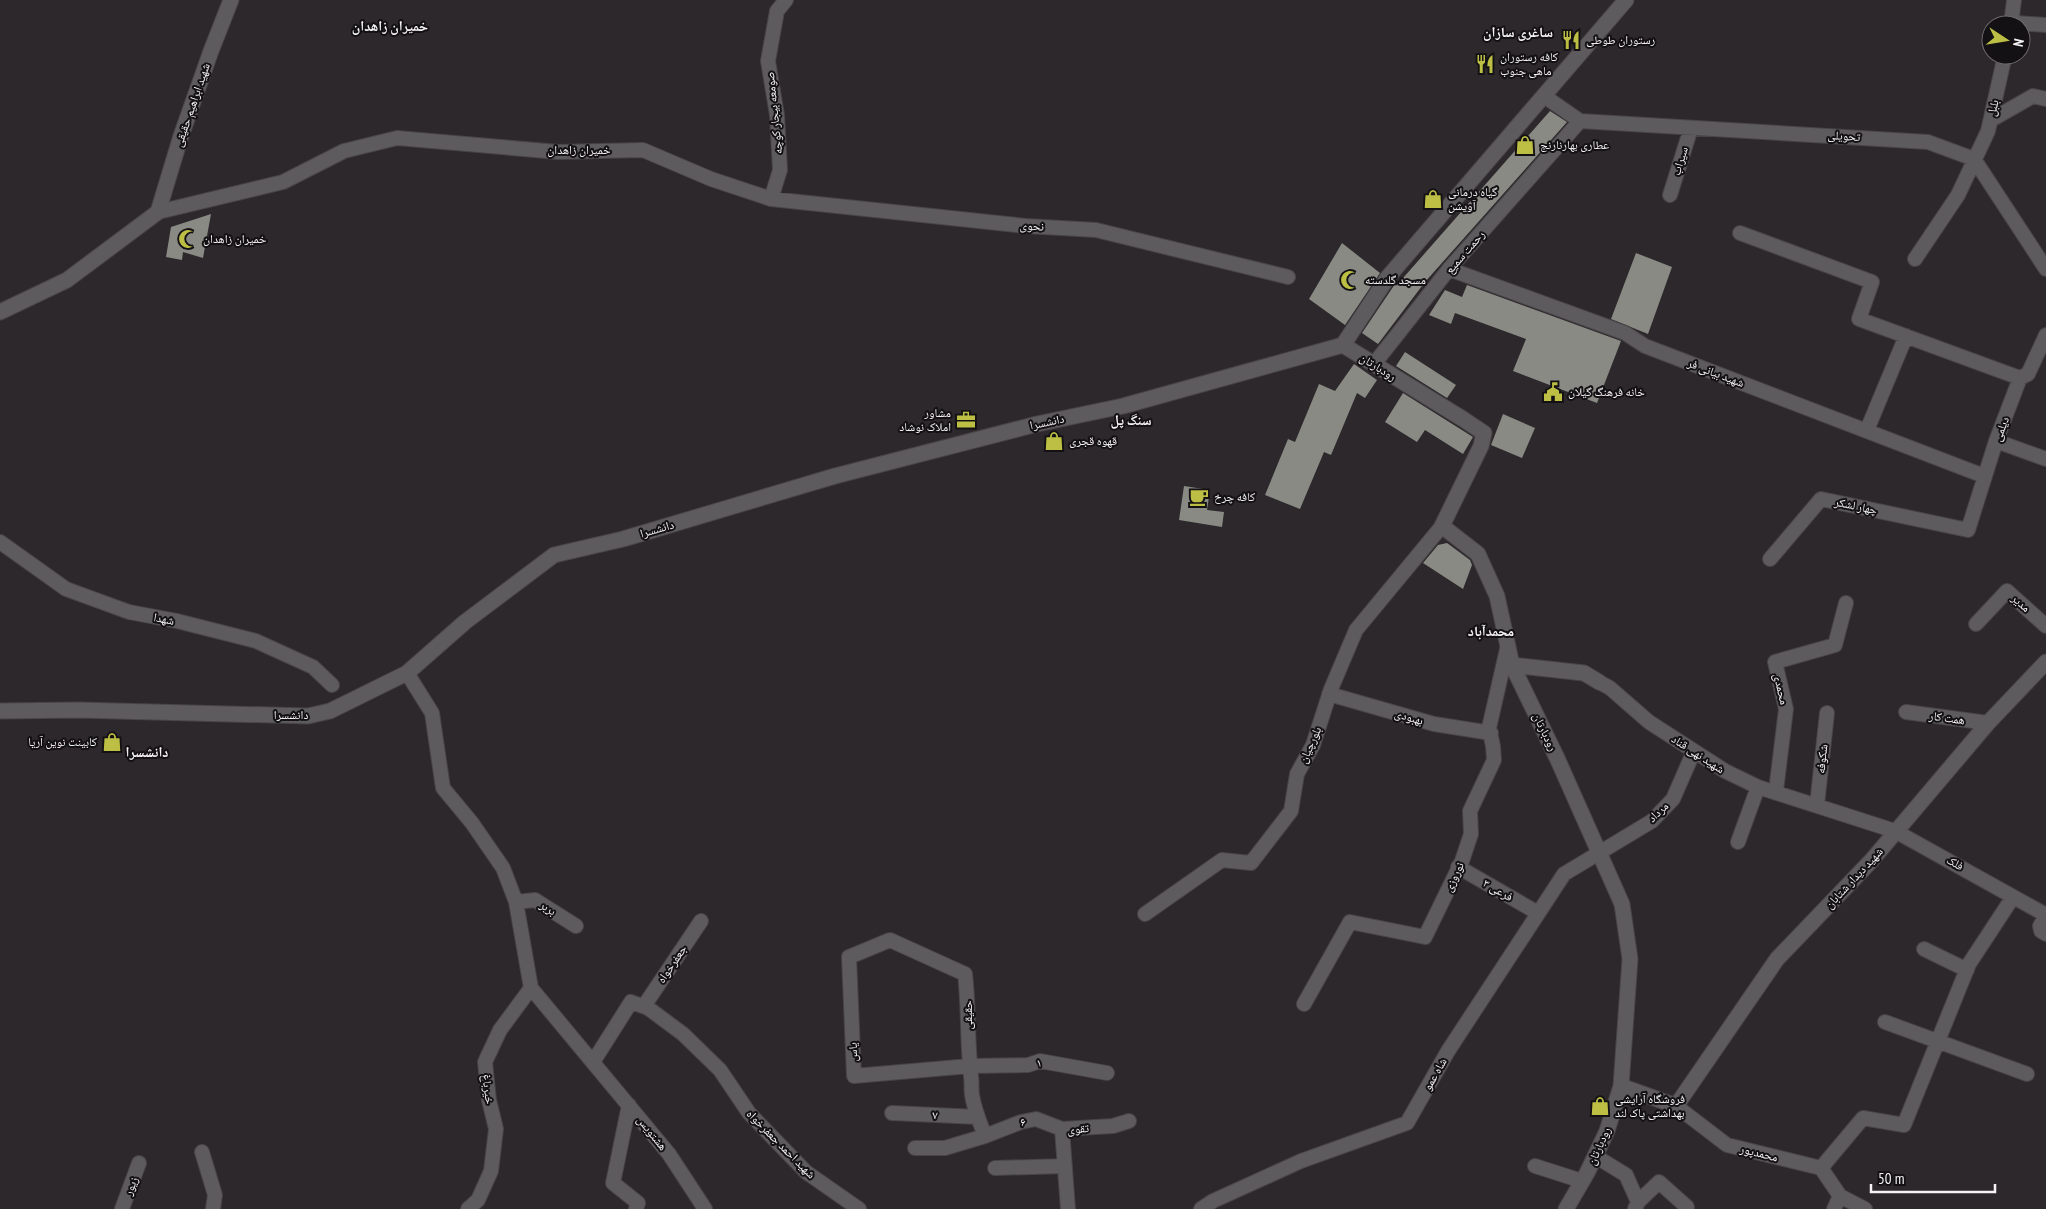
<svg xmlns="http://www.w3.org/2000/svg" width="2046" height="1209" viewBox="0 0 2046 1209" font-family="'PT Sans Narrow','Noto Naskh Arabic',sans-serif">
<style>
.building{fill:#8a8a85}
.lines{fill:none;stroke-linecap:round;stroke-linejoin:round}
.minor-casing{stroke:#484447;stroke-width:16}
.tertiary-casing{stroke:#484447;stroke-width:17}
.minor{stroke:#5d5b5d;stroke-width:14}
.tertiary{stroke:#5d5b5d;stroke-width:15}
.labels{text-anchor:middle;stroke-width:4;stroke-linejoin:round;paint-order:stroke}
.poi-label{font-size:12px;fill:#f6f3f5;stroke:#131113;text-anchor:start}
.street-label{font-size:12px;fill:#f6f3f5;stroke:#131113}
.neighbourhood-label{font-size:14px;font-weight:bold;fill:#f6f3f5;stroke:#131113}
</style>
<rect width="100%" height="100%" fill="#2c282b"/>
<!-- building -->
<path class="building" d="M1550,111L1567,122L1425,282L1378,344L1362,333L1395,284L1396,286Z
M211,214L203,258L183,252L182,260L166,257L171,227Z
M1342,243L1380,273L1345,325L1309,299Z
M1636,253L1672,267L1648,334L1611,319Z
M1467,285L1621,341L1597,403L1513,371L1526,339L1455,313L1451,324L1429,315L1445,290L1462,297Z
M1405,352L1456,385L1447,398L1396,366Z
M1354,364L1377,380L1365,398L1357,393L1331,455L1324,452L1300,509L1265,495L1288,439L1295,442L1319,384L1335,391Z
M1403,393L1473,437L1463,454L1425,430L1417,442L1385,422Z
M1503,414L1535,428L1522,458L1491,445Z
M1184,486L1210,490L1207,510L1224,512L1222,527L1179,520Z
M1447,543L1470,560L1472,565L1463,589L1423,563L1438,545Z"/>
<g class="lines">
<!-- minor casing -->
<g class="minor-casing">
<path id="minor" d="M2011,25L2014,0
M2015,25L2017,23L2046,25
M1544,96L1580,121
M1991,120L2033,96L2046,99
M1580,121L1928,142L1974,159L2046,269
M1670,195L1691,128
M771,199L780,170L777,115L768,61L777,11L786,0
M158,212L283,182L344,151L397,138L558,152L643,150L711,179L771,199L1026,226L1096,230L1288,277
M1740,233L1872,282L1859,319L2020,378
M1915,259L1958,195L1988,131L2005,55
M1449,269L1625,333L1645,346L1984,476
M1374,364L1449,269L1580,121
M1867,430L1906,336
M1996,441L2046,459
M0,542L66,589L129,612L177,621L256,641L313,667L332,685
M1770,559L1821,499L1968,530L1996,441L2020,378L2028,374L2046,335
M1976,624L2007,591L2046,626
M407,673L432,713L443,788L472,823L503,868L516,902L531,988L669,1154L705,1209
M1599,682L1610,688L1649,722L1725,771L1758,787L1895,831L2046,915L2040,926L2041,931L2046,934
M1329,694L1434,724L1491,733
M1906,712L1988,723
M1776,791L1786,709L1775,662L1835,645L1846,603
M1817,805L1827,713
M1738,842L1758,787
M1458,867L1538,913
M516,902L535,900L576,926
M1145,914L1222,860L1251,863L1291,811L1297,774L1313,745L1331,689L1356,630L1442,526
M1924,949L1967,970
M1304,1004L1350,922L1425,937L1462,861L1471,834L1470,811L1494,760L1493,746L1489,728L1507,649
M644,1006L701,921
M1885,1022L2027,1074
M593,1062L631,1002L648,1008L683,1034L720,1070L749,1113L806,1172L859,1209
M629,1105L613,1183L638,1203L636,1209
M1676,1106L1727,1145L1821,1168L1840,1196L1865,1209
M892,1113L978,1117
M985,1136C980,1123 974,1109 972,1095C971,1089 972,1082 971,1076C967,1042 969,1008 965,974L890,940L849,957L854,1076L970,1066L1028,1065L1040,1061L1107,1073
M915,1148H945L985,1136L1021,1122L1036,1119L1062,1129
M202,1152L215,1195L213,1209
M1595,1156L1626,1175L1638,1202L1635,1209
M1535,1166L1582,1181
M995,1168L1065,1166
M1821,1168L1863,1118L1904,1125L1969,964L2013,897
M1638,1202L1659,1182L1687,1207
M122,1209L139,1163
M468,1209L478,1200L491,1171L496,1129L489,1100L485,1062L500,1030L531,988
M1068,1209L1062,1129L1113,1126L1129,1121
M1201,1209L1213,1201L1301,1161L1407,1123L1448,1051L1564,874L1652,821L1673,799L1694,751
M1834,1209L1840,1196"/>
</g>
<!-- tertiary casing -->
<g class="tertiary-casing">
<path id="tertiary" d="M0,312L67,280L158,212L181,136L211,51L231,0
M1343,345L1463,419L1484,433L1481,446L1442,526L1478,554L1497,596L1512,665L1557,758L1622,904L1630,959L1621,1086L1607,1131L1587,1173L1566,1209
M1343,345L1388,277L1626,0
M1512,665L1584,673L1599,682
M0,711L79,710L308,716L330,711L407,673L465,622L554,555L623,539L835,476L1037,424L1123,406L1343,345
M1621,1086L1676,1106L1777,959L1871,861L1988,723L2046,662"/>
</g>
<!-- minor -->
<use href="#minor" class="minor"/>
<!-- tertiary -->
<use href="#tertiary" class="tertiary"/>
</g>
<!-- icons -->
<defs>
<g id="restaurant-bare" transform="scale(1.5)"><path d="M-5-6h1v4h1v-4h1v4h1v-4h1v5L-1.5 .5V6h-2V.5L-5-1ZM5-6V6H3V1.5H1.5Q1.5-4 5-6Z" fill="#bcbf43" stroke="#131113" stroke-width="2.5" paint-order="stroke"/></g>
<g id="shop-bare" transform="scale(1.5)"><path d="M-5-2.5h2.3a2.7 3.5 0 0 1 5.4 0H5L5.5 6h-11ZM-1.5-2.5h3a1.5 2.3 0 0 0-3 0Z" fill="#bcbf43" stroke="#131113" stroke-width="2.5" paint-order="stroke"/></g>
<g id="mosque-bare" transform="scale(1.5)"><path d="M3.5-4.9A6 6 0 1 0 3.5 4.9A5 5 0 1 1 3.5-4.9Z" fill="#bcbf43" stroke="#131113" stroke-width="2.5" paint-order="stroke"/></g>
<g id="civic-bare" transform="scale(1.5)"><path d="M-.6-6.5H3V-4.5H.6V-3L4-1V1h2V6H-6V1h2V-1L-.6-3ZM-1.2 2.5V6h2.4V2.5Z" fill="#bcbf43" stroke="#131113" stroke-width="2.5" paint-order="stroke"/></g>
<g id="office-bare" transform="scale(1.5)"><path d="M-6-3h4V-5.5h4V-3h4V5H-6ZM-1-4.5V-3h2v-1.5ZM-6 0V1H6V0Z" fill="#bcbf43" stroke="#131113" stroke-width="2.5" paint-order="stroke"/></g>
<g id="cafe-bare" transform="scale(1.5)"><path d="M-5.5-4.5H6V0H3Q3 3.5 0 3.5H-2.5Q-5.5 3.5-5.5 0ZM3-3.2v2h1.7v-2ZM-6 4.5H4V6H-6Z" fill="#bcbf43" stroke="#131113" stroke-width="2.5" paint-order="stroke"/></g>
</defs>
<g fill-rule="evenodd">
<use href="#restaurant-bare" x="1571" y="40"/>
<use href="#restaurant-bare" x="1485" y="64"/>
<use href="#shop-bare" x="1525" y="145"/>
<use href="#shop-bare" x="1433" y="199"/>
<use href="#mosque-bare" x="188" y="239"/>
<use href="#mosque-bare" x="1350" y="280"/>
<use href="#civic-bare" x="1553" y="392"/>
<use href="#office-bare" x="966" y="420"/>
<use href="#shop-bare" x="1054" y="441"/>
<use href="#cafe-bare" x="1199" y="497"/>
<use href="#shop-bare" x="112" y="742"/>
<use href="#shop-bare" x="1600" y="1106"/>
</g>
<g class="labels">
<!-- poi labels -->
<g class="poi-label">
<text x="1586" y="44">رستوران طوطی</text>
<text x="1500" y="61">کافه رستوران<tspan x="1500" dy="14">ماهی جنوب</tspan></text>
<text x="1540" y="149">عطاری بهارنارنج</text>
<text x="1448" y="196">گیاه درمانی<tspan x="1448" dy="14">آویشن</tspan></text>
<text x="203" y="243">خمیران زاهدان</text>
<text x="1365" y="284">مسجد گلدسته</text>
<text x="1568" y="396">خانه فرهنگ گیلان</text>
<text x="951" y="417" text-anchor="end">مشاور<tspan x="951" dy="14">املاک نوشاد</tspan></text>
<text x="1069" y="445">قهوه قجری</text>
<text x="1214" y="501">کافه چرخ</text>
<text x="97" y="746" text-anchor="end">کابینت نوین آریا</text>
<text x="1615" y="1103">فروشگاه آرایشی<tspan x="1615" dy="14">بهداشتی پاک لند</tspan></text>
</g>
<!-- street labels -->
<g class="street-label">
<text transform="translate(192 105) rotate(-71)" y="4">شهید ابراهیم حقیقی</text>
<text transform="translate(1993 108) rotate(-77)" y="4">بلبل</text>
<text transform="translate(774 113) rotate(-96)" y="4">صومعه بیجار کوچه</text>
<text transform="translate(1844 136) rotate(4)" y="4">تحویلی</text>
<text x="579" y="154">خمیران زاهدان</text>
<text transform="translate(1680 161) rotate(-73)" y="4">سیراب</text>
<text transform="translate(1032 226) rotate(4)" y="4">نحوی</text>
<text transform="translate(1465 252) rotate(-49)" y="4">رحمت سمیع</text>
<text transform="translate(1378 367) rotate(32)" y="4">رودبارتان</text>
<text transform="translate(1716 373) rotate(21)" y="4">شهید بیانی فر</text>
<text transform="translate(1047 422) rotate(-12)" y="4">دانشسرا</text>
<text transform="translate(2001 429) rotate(-69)" y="4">دیلمی</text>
<text transform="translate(1856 506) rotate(12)" y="4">چهار لشکر</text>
<text transform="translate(657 529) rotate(-16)" y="4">دانشسرا</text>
<text transform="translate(2021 603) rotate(42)" y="4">مدیر</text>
<text transform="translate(164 619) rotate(11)" y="4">شهدا</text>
<text transform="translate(1781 689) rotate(77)" y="4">محمدی</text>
<text x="291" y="719">دانشسرا</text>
<text transform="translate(1409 717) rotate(16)" y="4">بهبودی</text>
<text transform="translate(1947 718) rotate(8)" y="4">همت کار</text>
<text transform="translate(1545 732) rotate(64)" y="4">رودبارتان</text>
<text transform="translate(1310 745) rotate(-66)" y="4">بلورچیان</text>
<text transform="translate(1698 754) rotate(33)" y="4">شهید نهی قناد</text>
<text transform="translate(1822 759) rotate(-84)" y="4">شکوفه</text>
<text transform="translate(1658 812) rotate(-44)" y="4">مرداد</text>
<text transform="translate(1955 863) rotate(29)" y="4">فلک</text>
<text transform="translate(1454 877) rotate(-65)" y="4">نوروزی</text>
<text transform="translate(1854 878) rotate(-47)" y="4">شهید دیدار شتابان</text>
<text transform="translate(1498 890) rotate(30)" y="4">فرعی ۳</text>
<text transform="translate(548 908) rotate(33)" y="4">بربر</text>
<text transform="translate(672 964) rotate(-56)" y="4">جعفرخواه</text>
<text transform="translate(968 1015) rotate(-90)" y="4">حقیقی</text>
<text transform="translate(853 1052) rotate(-92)" y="4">یاس</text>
<text transform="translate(1039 1063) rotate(-9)" y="4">۱</text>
<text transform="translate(1435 1074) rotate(-60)" y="4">شاه عمو</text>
<text transform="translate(488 1089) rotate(83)" y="4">خیرباغ</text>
<text transform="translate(935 1115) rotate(2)" y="4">۷</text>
<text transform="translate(1023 1122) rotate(-13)" y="4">۶</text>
<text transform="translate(1078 1129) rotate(-6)" y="4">تقوی</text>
<text transform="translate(652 1133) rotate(51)" y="4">هشتویس</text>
<text transform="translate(781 1144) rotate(45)" y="4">شهید احمد جعفرخواه</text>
<text transform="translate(1599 1146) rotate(-66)" y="4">رودبارتان</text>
<text transform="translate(1759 1153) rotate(14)" y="4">محمدپور</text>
<text transform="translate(131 1186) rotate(-69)" y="4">زیور</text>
</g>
<!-- neighbourhood labels -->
<g class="neighbourhood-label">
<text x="390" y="31">خمیران زاهدان</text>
<text x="1518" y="37">ساغری سازان</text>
<text x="1131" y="425">سنگ پل</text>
<text x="1491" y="636">محمدآباد</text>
<text x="147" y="757">دانشسرا</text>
</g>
</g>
<!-- north arrow -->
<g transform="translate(2006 40) rotate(102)"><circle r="24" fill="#131113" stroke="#6e6b6d"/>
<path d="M0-4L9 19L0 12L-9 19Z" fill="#bcbf43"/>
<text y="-8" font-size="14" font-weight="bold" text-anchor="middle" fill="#f6f3f5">N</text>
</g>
<!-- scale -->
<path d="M1871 1184v8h124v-8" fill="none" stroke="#f6f3f5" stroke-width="2.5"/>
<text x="1878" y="1184" font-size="15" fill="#f6f3f5" stroke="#131113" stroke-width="4" paint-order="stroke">50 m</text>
</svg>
